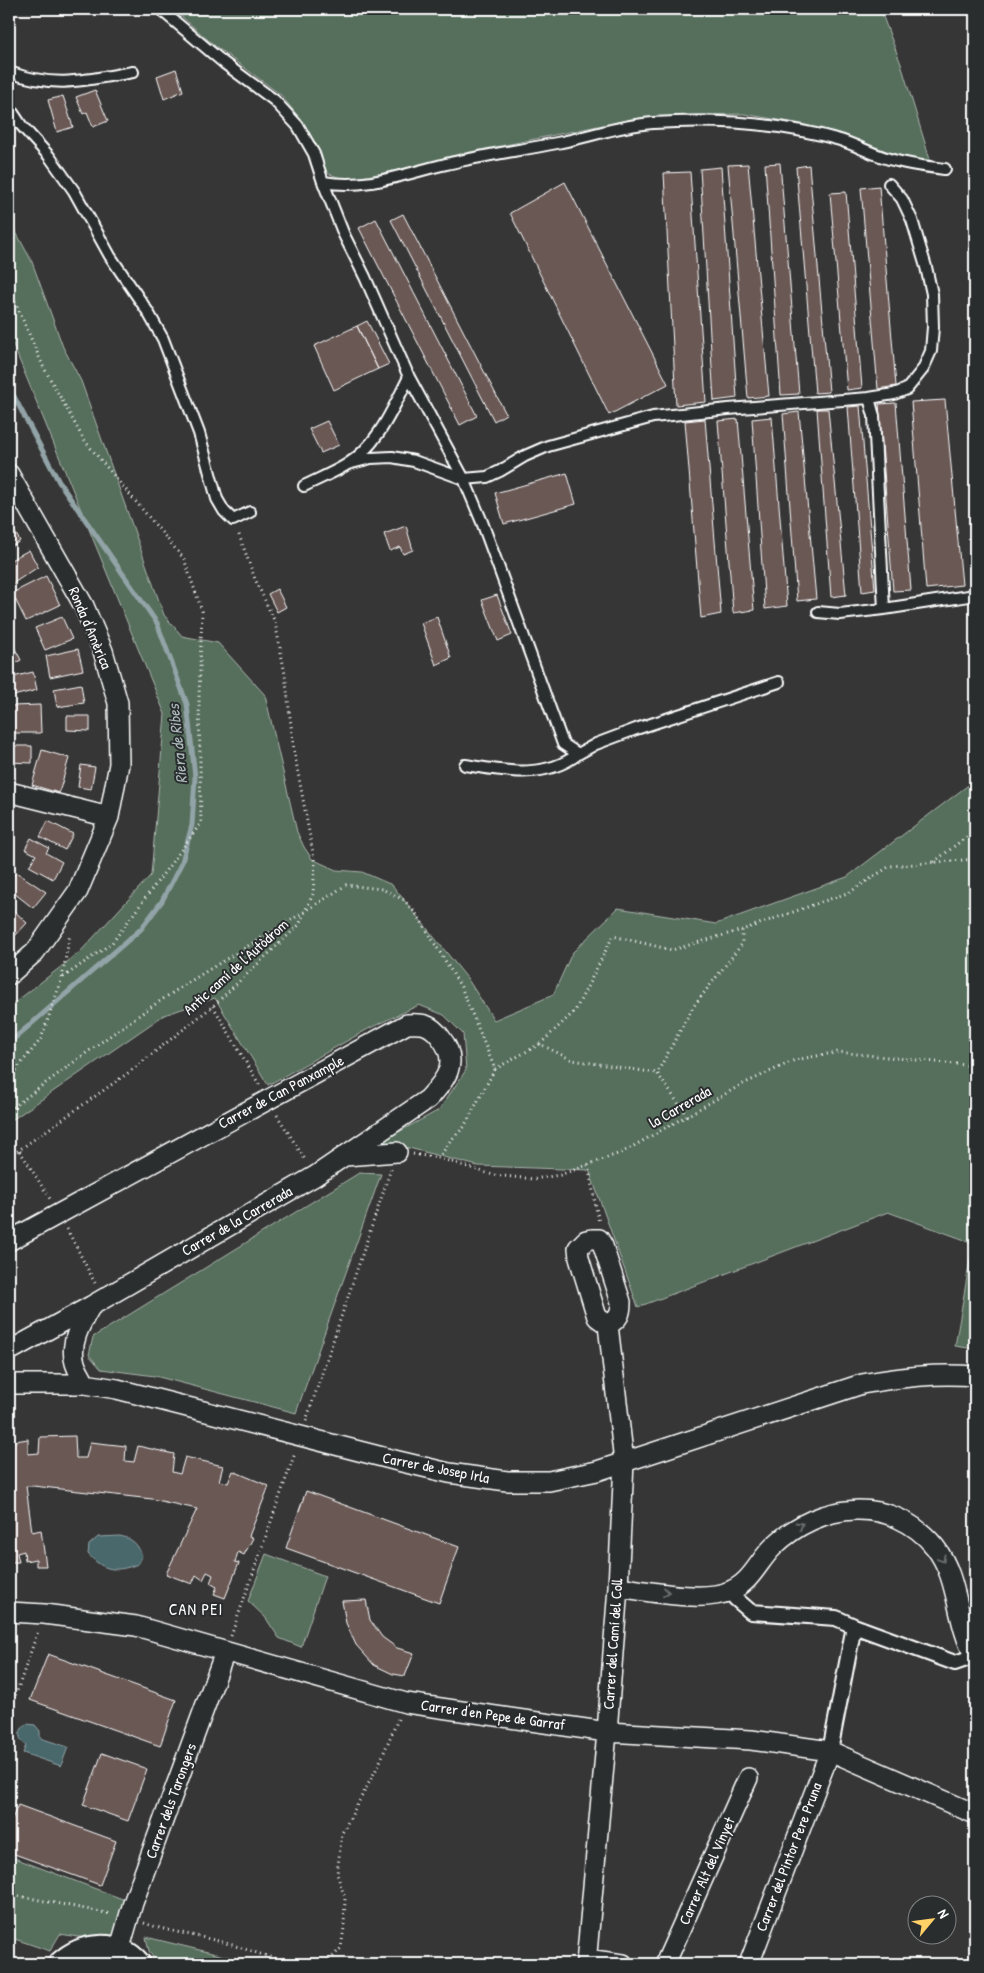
<svg xmlns="http://www.w3.org/2000/svg" width="984" height="1973" viewBox="0 0 984 1973" font-family="'Patrick Hand',sans-serif">
<style>
.green{fill:#566e5c;stroke:#aab6ae}
.water{fill:#4a686c;stroke:#92a4a7}
.lines{fill:none;stroke-linecap:round;stroke-linejoin:round}
.stream{stroke:#92a4a7;stroke-width:5}
.building{fill:#6b5955;stroke:#fff}
.service-casing{stroke:#fff;stroke-width:14}
.pedestrian-casing{stroke:#fff;stroke-width:18}
.minor-casing{stroke:#fff;stroke-width:22}
.tertiary-casing{stroke:#fff;stroke-width:28}
.path{stroke:#fff;stroke-width:3;stroke-dasharray:1 4;stroke-linecap:butt}
.service{stroke:#2a2d2e;stroke-width:10}
.pedestrian{stroke:#2a2d2e;stroke-width:14}
.minor{stroke:#2a2d2e;stroke-width:19}
.tertiary{stroke:#2a2d2e;stroke-width:24}
.oneway{stroke:#6a6c6d}
.labels{text-anchor:middle;stroke-width:4;stroke-linejoin:round;paint-order:stroke}
.street-label{font-size:15px;fill:#fff;stroke:#2a2d2e}
.water-label{font-size:16px;font-style:italic;fill:#aebbbd;stroke:#2a2d2e}
.neighbourhood-label{font-size:16px;letter-spacing:1px;fill:#fff;stroke:#2a2d2e}
</style>
<rect width="100%" height="100%" fill="#373636"/>
<filter id="ink" filterUnits="userSpaceOnUse"><feTurbulence type="fractalNoise" baseFrequency=".02" numOctaves="2"/><feDisplacementMap in="SourceGraphic" scale="10" xChannelSelector="R" yChannelSelector="G"/><feConvolveMatrix kernelMatrix="1 2 1 2 8 2 1 2 1" color-interpolation-filters="sRGB"/></filter>
<g filter="url(#ink)">
<!-- green -->
<path class="green" d="M173,9H880L901,64L931,163L900,156L864,143L802,124L744,114L689,115L632,119L452,156L399,170L346,180L327,173L307,128L281,95L215,46Z
M9,219L32,262L63,347L81,381L164,615L182,636L218,643L265,695L297,832L304,847L312,859L336,870L362,872L392,885L467,978L494,1020L553,995L572,953L618,908L716,924L847,877L975,780V1349L955,1346L973,1243L888,1212L638,1307L589,1170L478,1166L382,1141L439,1110L466,1070L463,1034L444,1015L419,1005L370,1028L268,1085L215,998L164,1015L9,1122V1007L80,952L151,875L165,714L9,335Z
M359,1173L381,1174L296,1413L155,1376L101,1369L89,1355L93,1337Z
M266,1554L325,1576L301,1647L279,1638L265,1617L248,1601Z
M9,1856L133,1903L117,1937H78L60,1934L50,1951L9,1937Z
M146,1937L257,1964H157L149,1951Z"/>
<!-- water -->
<path class="water" d="M120,1536C133,1539 138,1544 142,1556L138,1564C117,1572 104,1572 88,1554L89,1545L98,1537Z
M27,1724L35,1725L40,1731V1738L68,1747L61,1766L23,1753L26,1745C17,1739 18,1730 27,1724Z"/>
<g class="lines">
<!-- stream -->
<path class="stream" d="M9,387L59,482L157,623L187,704L195,777L192,825L182,862L162,901L141,929L9,1043"/>
</g>
<!-- building -->
<path class="building" d="M176,69L183,91L164,99L157,76Z
M95,90L108,121L93,127L87,112L83,114L76,97Z
M63,96L73,127L57,132L48,100Z
M780,163L799,394L781,395L765,164Z
M748,164L769,396L748,398L728,165Z
M809,165L829,392L815,393L796,167Z
M721,167L737,398L714,401L700,169Z
M690,172L706,402L676,405L664,173Z
M565,182L668,384L609,415L510,213Z
M879,186L896,386L878,389L861,188Z
M846,192L862,388L847,390L830,193Z
M403,214L506,414L494,421L391,220Z
M376,219L477,416L460,425L359,228Z
M367,321L389,364L378,369L357,326Z
M357,326L378,369L334,390L314,346Z
M945,400L962,585L926,589L911,402Z
M896,403L911,590L893,591L879,404Z
M860,406L875,590L862,592L848,407Z
M817,409H828L846,595L831,597Z
M799,412L816,599L797,601L783,414Z
M772,417L787,606L765,609L752,419Z
M705,419L721,614L701,618L685,421Z
M738,419L754,610L733,613L718,421Z
M327,421L339,445L321,453L309,429Z
M567,473L576,504L504,524L495,493Z
M9,522L20,541L9,548Z
M406,526L413,550L403,554L400,547L390,551L384,534Z
M29,550L38,567L9,586V561Z
M46,576L60,605L26,621L12,593Z
M277,589L286,607L277,612L268,594Z
M497,595L512,635L498,641L482,600Z
M62,617L72,639L45,650L35,628Z
M437,617L451,658L436,665L421,623Z
M9,637L21,660L9,666Z
M78,649L83,670L50,677L46,656Z
M33,672L37,690L9,697V678Z
M81,684L84,703L57,707L54,689Z
M40,705L41,733H13L12,706Z
M67,716H90V731L67,730Z
M9,746H32V763L9,762Z
M42,750L69,758L59,793L32,785Z
M81,765L95,767L91,789L78,787Z
M48,821L73,834L65,850L40,837Z
M31,838L49,848L46,853L62,862L53,879L29,866L36,855L25,849Z
M16,872L46,892L33,908L9,889L13,883L10,881Z
M9,906L27,923L15,936L9,931Z
M75,1436L76,1458H86L90,1442L126,1446L125,1461L134,1462L138,1446L174,1454L172,1472L180,1474L185,1457L223,1466L219,1481L228,1483L233,1471L269,1486L249,1536L253,1538L244,1555L238,1552L235,1562L239,1563L225,1598L214,1594L217,1587L210,1583L213,1575L207,1572L203,1580L196,1575L192,1584L166,1574L197,1509L152,1499L33,1486H26L32,1532L41,1530L46,1566H36V1559L25,1561L24,1551L17,1553L19,1562H10L11,1569H9V1442L28,1439V1454L39,1453L40,1437Z
M306,1491L459,1547L439,1603L286,1548Z
M366,1600L370,1620L382,1637L397,1648L414,1653L405,1676L393,1674L374,1665L356,1645L346,1623L342,1601Z
M48,1654L176,1700L160,1746L30,1700Z
M102,1753L147,1769L128,1821L83,1805Z
M18,1805L116,1841L100,1885L9,1852V1826Z"/>
<g class="lines">
<!-- service casing -->
<g class="service-casing">
<path id="service" d="M160,9L224,63L274,100L298,126L314,154L323,182C365,189 398,176 438,166C477,156 517,151 557,143C589,137 620,125 653,123C714,119 781,123 840,140C859,146 877,157 897,161C912,165 929,167 945,169
M9,72C56,89 86,80 133,72
M9,107L21,125L49,156L74,191L110,256L148,312L163,339L199,433L217,499L224,511L233,520L250,512
M323,182L344,235L365,277L409,377L464,479L482,522L563,744L578,754L596,744L636,729L779,682
M869,398L874,416L884,609L975,595
M348,464L371,458L392,457L414,461L464,479L487,477L500,471L525,456L548,446L653,417L728,409L869,398L894,394L907,389L923,369L931,351L933,327L932,294L926,267L912,220L902,199L889,184
M304,486C318,479 333,473 346,465C378,446 393,408 409,377
M818,612L840,614L884,609
M465,765C504,771 544,780 578,754"/>
</g>
<!-- pedestrian casing -->
<g class="pedestrian-casing">
<path id="pedestrian" d="M730,1591L736,1599L751,1612L836,1618L854,1626L830,1751
M854,1626L955,1663L975,1656"/>
</g>
<!-- minor casing -->
<g class="minor-casing">
<path id="minor" d="M9,474L84,606L103,651L118,703L119,764L109,817L78,891L35,952L9,975
M9,792L109,817
M345,1156L397,1152
M592,1239H599L603,1246L621,1302C621,1314 619,1319 608,1325L597,1317L579,1258L578,1248L586,1240Z
M9,1241L407,1024C423,1023 431,1024 441,1038C460,1062 446,1080 428,1099L315,1176L91,1306L9,1351
M9,1384H85L117,1389L398,1461L449,1473L507,1481H549L597,1471L862,1384C901,1377 935,1373 975,1376
M85,1384C82,1377 77,1370 75,1363C69,1343 81,1323 91,1306
M618,1587C648,1591 703,1603 730,1591C752,1582 758,1561 774,1546C819,1502 892,1494 935,1547C960,1579 955,1622 975,1656
M9,1612L44,1614L136,1626L406,1703L607,1732L751,1740L830,1751L975,1814
M119,1951L133,1903L225,1652
M586,1959L623,1964
M586,1964L607,1732L618,1587L624,1462L608,1325
M665,1964L748,1778
M749,1964L830,1751"/>
</g>
<!-- tertiary casing -->
<g class="tertiary-casing">
<path id="tertiary" d="M61,1964C82,1944 118,1941 138,1964"/>
</g>
<!-- path -->
<path class="path" d="M969,249L975,250
M9,288L43,366L84,440L184,559L202,611L199,698L201,823L112,943L62,978
M934,862L975,830
M213,1006L260,1086
M540,1044L575,1011L613,936L672,950L742,930
M495,1069L540,1044L572,1060L657,1073
M9,1084L19,1066L41,1039L62,978L70,934
M9,1110C60,1073 110,1034 163,999C223,959 286,925 346,885L382,889L404,900L418,916L461,987L495,1069L464,1127L450,1141L439,1158
M277,1115L306,1161
M687,1116L657,1073L693,1007L742,944V930L850,892L890,866L975,859
M20,1151L50,1199
M413,1154L439,1158L493,1175L534,1179L560,1175L623,1152L741,1085L795,1060L838,1052L975,1066
M9,1157L128,1073L213,1006L299,925L313,894L315,864L294,751L285,674L275,622L255,579L238,532
M588,1165L599,1223
M67,1229L95,1283
M306,1421L391,1169
M231,1636L295,1453
M9,1714L38,1631
M9,1894L111,1914
M144,1923C169,1932 196,1935 222,1942C251,1950 277,1962 307,1964
M326,1964L341,1948L344,1928L345,1898L337,1874L342,1833L379,1764L398,1719"/>
<!-- service -->
<use href="#service" class="service"/>
<!-- pedestrian -->
<use href="#pedestrian" class="pedestrian"/>
<!-- minor -->
<use href="#minor" class="minor"/>
<!-- tertiary -->
<use href="#tertiary" class="tertiary"/>
</g>
<!-- one-way arrows -->
<defs><path id="oneway-chevron" d="M-2-3.5L2.5 0L-2 3.5" fill="none" stroke-width="1.6" stroke-linecap="round" stroke-linejoin="round" transform="scale(1.25)"/></defs>
<g class="oneway">
<use href="#oneway-chevron" transform="translate(800 1525) rotate(-31)"/>
<use href="#oneway-chevron" transform="translate(942 1559) rotate(59)"/>
<use href="#oneway-chevron" transform="translate(666 1592) rotate(6)"/>
</g>
</g>
<g class="labels">
<!-- street labels -->
<g class="street-label">
<text transform="translate(90 628) rotate(67)" y="5">Ronda d'Amèrica</text>
<text transform="translate(236 967) rotate(-42)" y="5">Antic camí de l'Autòdrom</text>
<text transform="translate(281 1092) rotate(-28)" y="5">Carrer de Can Panxample</text>
<text transform="translate(680 1107) rotate(-30)" y="5">la Carrerada</text>
<text transform="translate(237 1221) rotate(-30)" y="5">Carrer de la Carrerada</text>
<text transform="translate(436 1468) rotate(11)" y="5">Carrer de Josep Irla</text>
<text transform="translate(613 1644) rotate(-86)" y="5">Carrer del Camí del Coll</text>
<text transform="translate(493 1715) rotate(8)" y="5">Carrer d'en Pepe de Garraf</text>
<text transform="translate(171 1801) rotate(-70)" y="5">Carrer dels Tarongers</text>
<text transform="translate(789 1857) rotate(-69)" y="5">Carrer del Pintor Pere Pruna</text>
<text transform="translate(707 1871) rotate(-66)" y="5">Carrer Alt del Vinyet</text>
</g>
<!-- water labels -->
<g class="water-label">
<text transform="translate(177 744) rotate(-96)" y="6">Riera de Ribes</text>
</g>
<!-- neighbourhood labels -->
<g class="neighbourhood-label">
<text x="196" y="1615">CAN PEI</text>
</g>
</g>
<!-- margin -->
<rect width="984" height="1973" fill="none" stroke="#2a2d2e" stroke-width="30"/>
<rect x="15" y="15" width="954" height="1943" fill="none" stroke="#fff" stroke-width="2" filter="url(#ink)"/>
<!-- north arrow -->
<g transform="translate(932 1920) rotate(61)"><circle r="24" fill="#2a2d2e" stroke="#7f8182"/>
<path d="M0-4L9 19L0 12L-9 19Z" fill="#ffd166"/>
<text y="-8" font-size="14" font-weight="bold" text-anchor="middle" fill="#ffffff">N</text>
</g>
</svg>
